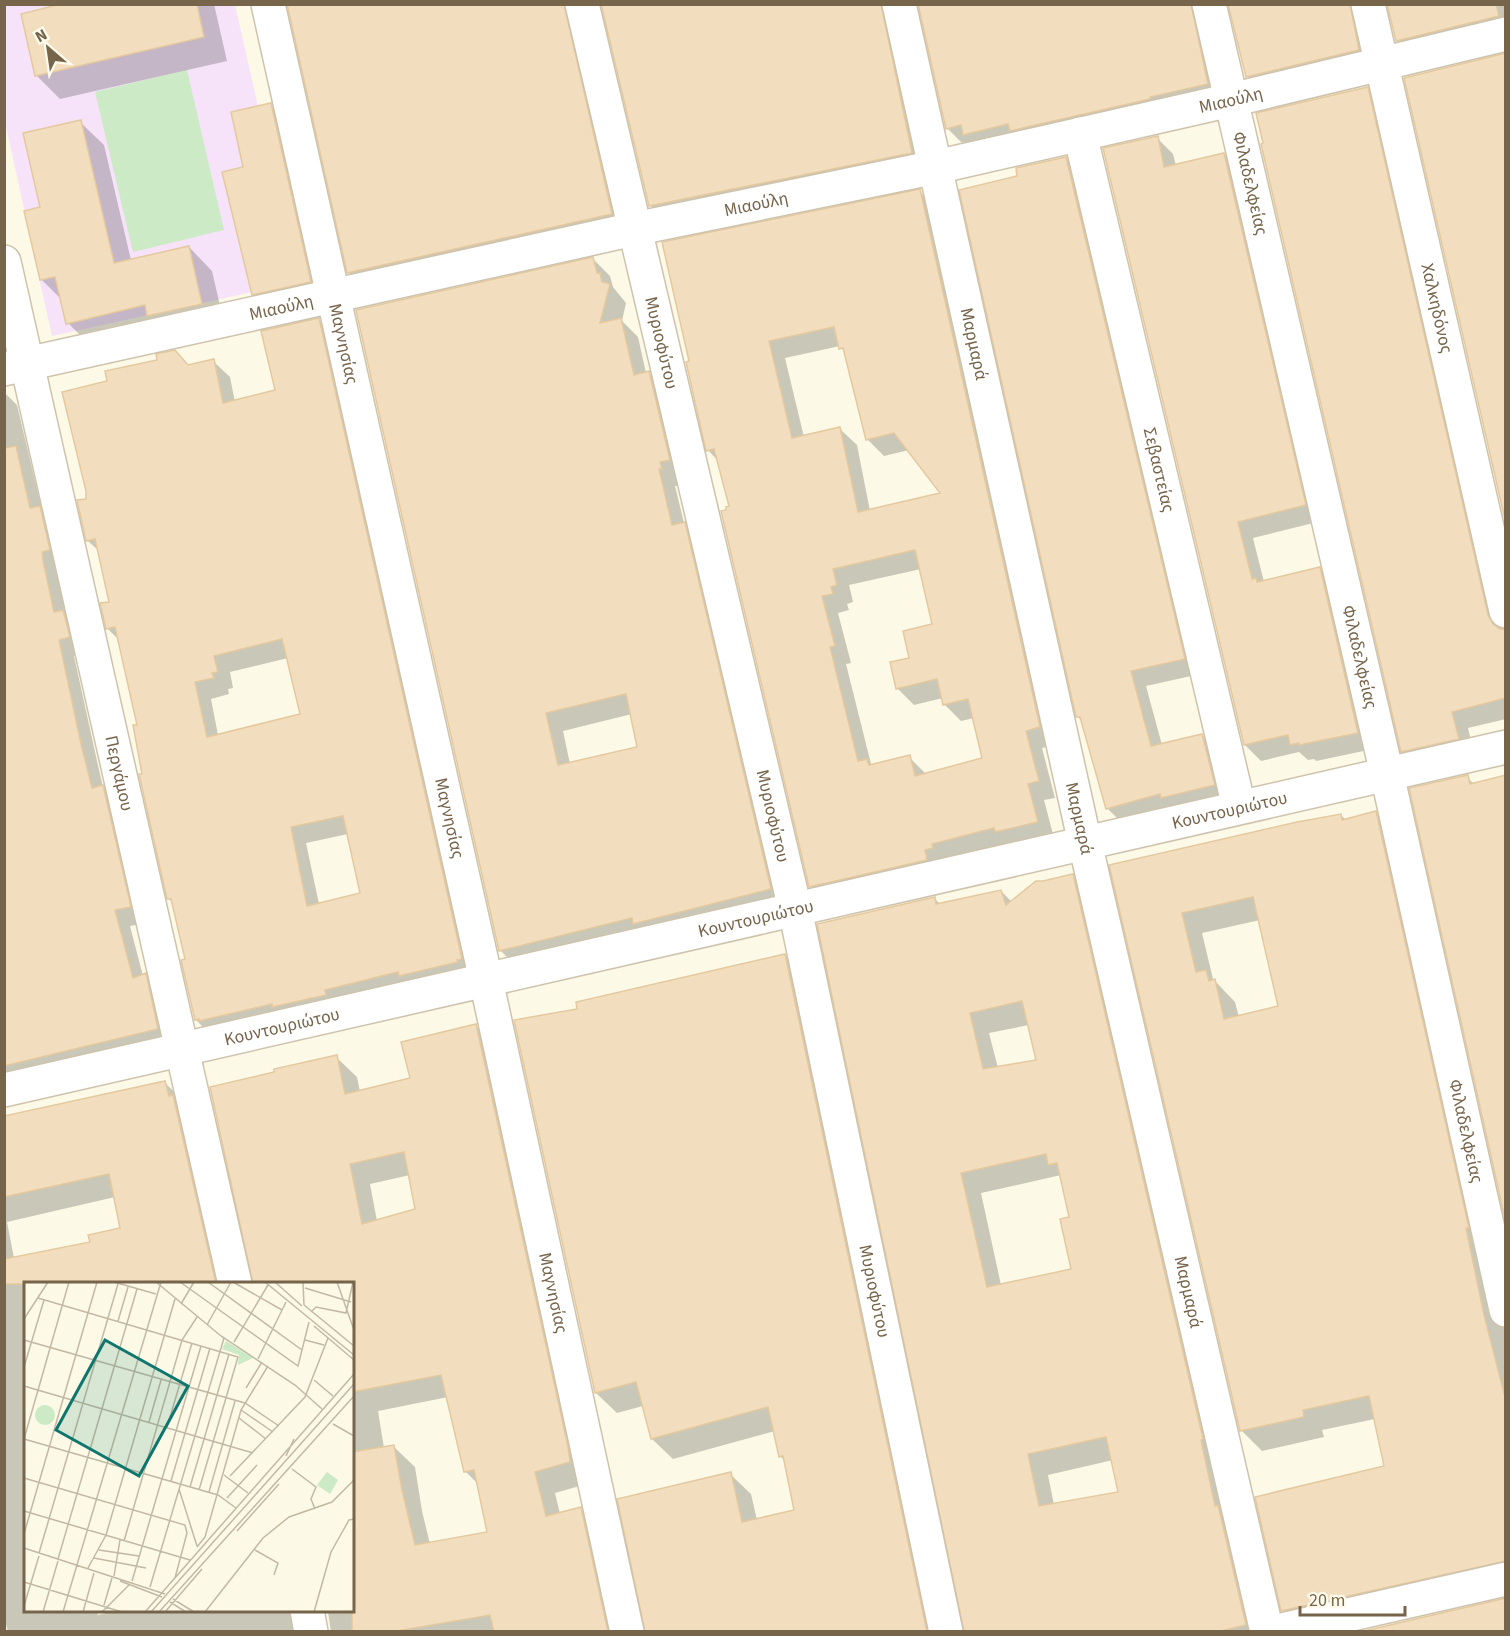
<svg xmlns="http://www.w3.org/2000/svg" width="1510" height="1636" viewBox="0 0 1510 1636" font-family="'Source Sans 3',sans-serif">
<style>
.education{fill:#f6e3f9}
.green{fill:#cceac5}
.shadow{fill:#0003;fill-rule:evenodd}
.building{fill:#f2debe;stroke:#e4c99f;stroke-width:1.5;fill-rule:evenodd}
.lines{fill:none;stroke-linecap:round;stroke-linejoin:round}
.street-casing{stroke:#cec3ad;stroke-width:36}
.street{stroke:#fff;stroke-width:33}
.labels{text-anchor:middle;stroke-width:4.5;stroke-linejoin:round;paint-order:stroke}
.street-label{font-size:18px;fill:#76644b;stroke:#fffced}
.inset-road{fill:none;stroke:#c2b9a4;stroke-width:1.5}
.view{fill:#0f766e;fill-opacity:0.15;stroke:#0f766e;stroke-width:3}
.inset-edge{fill:none;stroke:#76644b;stroke-width:3}
</style>
<rect width="100%" height="100%" fill="#fcf9e7"/>
<!-- education -->
<path class="education" d="M4,5H235L298,282L52,336L5,122Z"/>
<!-- green -->
<path class="green" d="M187,70L224,230L133,252L95,92Z"/>
<!-- shadow -->
<path class="shadow" d="M67,4H214L227,61L60,99L36,75Z
M289,4H589L628,230L365,289L349,273Z
M603,4H906L927,169L666,221L650,205Z
M920,4H1216L1223,100L963,144L947,128Z
M1230,4H1374V66L1263,93L1247,76Z
M1389,4H1506V34L1413,57L1397,40Z
M1367,88L1383,104L1503,630H1506V719L1468,728L1474,754L1419,767L1403,751Z
M270,105L293,128L333,304L276,317L253,294L245,168Z
M80,122L104,145L131,260L189,247L212,271L225,327L92,347L68,323L62,300L42,280V209Z
M1157,138L1173,154L1176,166L1224,154L1240,170L1321,521L1253,538L1264,582L1319,569L1335,585L1373,749L1316,761L1314,759L1308,760L1299,752L1261,761L1245,745Z
M1066,158L1082,174L1200,674L1146,686L1162,745L1202,735L1218,751L1230,801L1123,824L1107,808L1083,722L1078,717L1018,177Z
M919,191L936,208L1056,744L1042,748L1055,798L1044,800L1054,838L827,903L810,886L731,507L718,461L708,450L687,363ZM840,346L846,354L867,439L884,456L909,450L943,494L870,511L857,445L840,429L804,437L785,358ZM921,569L933,625L911,659L897,688L914,705L943,698L944,704L961,721L974,718L984,759L926,774L909,757L872,766L871,764L846,664L851,663L838,613L849,610L847,604L853,602L849,585Z
M593,259L610,276L613,287L626,303L622,321L638,337L646,373H649L666,390L687,477L677,480L678,486H675L684,523L702,541L788,906L517,967L500,950ZM632,714L639,748L570,764L563,731Z
M318,320L335,336L478,975L212,1036L196,1020L187,960L174,904L169,899L144,775L139,726L120,641L107,628L111,603L100,552L88,541L79,502L88,500L189,366L213,361L230,377L235,402L277,391ZM288,658L302,715L218,735L211,699L229,694L228,689L233,688L230,672ZM348,834L362,894L319,904L306,843Z
M4,392L17,405L42,510L55,524L58,578L67,615L79,627L85,653L74,656L97,761L103,787L118,802L146,923L130,926L143,976L145,975L161,991L173,1045L4,1085Z
M1467,777L1474,784L1506,777V1214L1411,789Z
M1376,813L1396,834L1506,1326V1585L1303,1631L1283,1610L1385,1467L1375,1419L1322,1430L1324,1437L1262,1451L1241,1430L1111,866L1341,815L1346,820ZM1260,920L1280,1007L1239,1017L1235,1002L1213,979L1202,933Z
M1072,876L1093,896L1263,1632H966L934,898L940,904L1001,891L1012,902L1044,883ZM1029,1025L1037,1061L998,1068L989,1033ZM1061,1175L1071,1219L1072,1270L1001,1285L981,1193ZM1113,1460L1120,1494L1054,1505L1048,1475Z
M785,955L805,976L942,1632H647L730,1474L751,1494L757,1520L796,1511L785,1461L780,1456L775,1431L673,1459L652,1439L643,1406L617,1413L596,1393L579,1010Z
M476,1026L496,1046L590,1483L555,1493L560,1514L580,1509L601,1530L623,1632H331L328,1612H324L315,1617L309,1632H8L4,1616V1118L165,1083L186,1103L231,1284H26V1610H97L98,1615L119,1610H352V1284L336,1057L357,1077L360,1092L412,1080ZM410,1175L416,1210L377,1221L370,1184ZM115,1197L122,1229L92,1243L14,1258L7,1222ZM448,1397L465,1471L478,1484L489,1533L430,1544L422,1511L415,1467L394,1447L384,1448L378,1411Z"/>
<!-- building -->
<path class="building" d="M61,4H197L204,37L35,76L21,14Z
M287,4H564L612,214L347,273Z
M601,4H881L912,153L649,206Z
M918,4H1191L1208,84L1150,97V99L1010,131L1008,124L963,135L961,125L946,129Z
M1228,4H1350L1359,50L1246,77Z
M1387,4H1496L1499,16L1396,41Z
M1506,53V524L1404,78Z
M1368,87L1488,615L1493,624L1500,629H1506V698L1452,712L1459,739L1401,752L1261,144L1263,143L1256,113Z
M271,103L311,282L252,295L222,172L243,167L231,112Z
M81,120L114,263L189,246L202,304L147,316L145,305L66,324L55,277L40,280L24,211L40,207L23,133Z
M1158,136L1164,167L1224,153L1306,505L1238,522L1252,579L1256,578L1257,582L1320,567L1358,733L1299,745V743L1290,745L1288,735L1244,745L1103,148Z
M1066,157L1185,659L1131,671L1151,746L1202,734L1215,785L1161,798L1160,794L1106,809L1080,717H1076L959,190L1017,176L1016,168Z
M920,189L1040,727L1026,731L1039,781L1028,784L1038,822L995,832L994,828L932,844L933,848L925,850L927,860L809,887L721,511L726,510V507L729,506L714,449L706,451L686,362L689,361L662,242ZM834,327L839,349L843,348L866,440L894,433L940,493L858,512L840,427L792,438L769,341ZM915,550L932,624L903,631L909,658L890,662L896,689L937,679L943,705L968,699L982,758L915,776L910,755L869,765L867,759L858,761L830,647L835,646L822,596L833,594L831,587L837,585L833,569Z
M593,257L597,273H600L602,282L610,284L600,323L621,318L634,375L649,371L670,460L660,462L662,469H659L672,525L685,522L771,889L633,924L632,918L499,951L356,310ZM626,694L637,747L558,765L546,713Z
M319,318L462,959L457,960L458,962L399,976L398,972L325,990L326,995L272,1007V1004L199,1021V1019L195,1020L181,960L185,959L171,899H167L139,774H142L133,725H137L115,627L106,629L100,603L109,602L95,539L86,541L77,500L86,499V491L62,392L107,381L105,371L157,360L156,354L175,350L188,365L214,359L223,403L275,390L261,331ZM282,639L300,714L207,737L195,682L214,678L212,673L218,672L214,656ZM343,816L360,893L307,906L291,827Z
M16,446L30,508L40,506L50,550L42,552L43,561L54,612L63,610L70,637L59,640L81,744L92,788L103,785L131,907L115,910L133,978L146,973L158,1029L4,1066V448Z
M1468,775L1470,784L1506,775L1505,1219L1409,788Z
M1376,811L1469,1228H1466L1484,1315L1506,1401V1561L1281,1611L1255,1497L1384,1466L1369,1396L1303,1410L1304,1417L1240,1431L1109,865L1297,822L1341,814L1342,820ZM1253,897L1278,1006L1224,1019L1215,979L1209,981L1206,970L1196,972L1182,913Z
M1073,874L1203,1439L1201,1440L1215,1506L1218,1505L1246,1625L1216,1632H964L817,924L935,897L936,904L1001,890L1006,905L1036,881H1043ZM1022,1001L1036,1060L983,1069L970,1013ZM1046,1154L1048,1165L1057,1163L1069,1217L1060,1219L1071,1269L987,1287L961,1173ZM1106,1437L1118,1492L1039,1506L1028,1454Z
M785,954L927,1632H645L617,1499L731,1472L742,1522L794,1510L783,1456L779,1457L768,1407L651,1439L636,1382L595,1393L514,1020L577,1009L576,1002Z
M476,1024L568,1447L570,1462L535,1472L546,1516L581,1507L608,1632H494L490,1615L391,1632H352V1452L394,1445L402,1490L415,1545L487,1532L474,1470L464,1472L441,1375L352,1392V1284H253L210,1087L274,1072V1069L337,1055L345,1094L410,1078L401,1042ZM404,1152L415,1209L362,1224L350,1164Z
M165,1081L169,1096L173,1095L216,1284H4V1259L90,1242L88,1235L120,1228L109,1174L4,1197V1116Z
M1506,1598V1632H1360Z"/>
<g class="lines">
<!-- street casing -->
<g class="street-casing">
<g id="street">
<path id="s1" d="M268,4L486,980L627,1632"/>
<path id="s2" d="M582,4L795,909L946,1632"/>
<path id="s3" d="M899,4L1085,843L1267,1632"/>
<path id="s4" d="M1209,4L1387,774L1506,1310"/>
<path id="s5" d="M1368,4L1506,611"/>
<path id="s6" d="M1080,134L1239,807"/>
<path id="s7" d="M4,262L235,1284"/>
<path id="s8" d="M4,369L634,229L936,167L1231,100L1506,34"/>
<path id="s9" d="M4,1090L1506,747"/>
<path d="M307,1610L311,1632"/>
<path d="M1273,1632L1506,1579"/>
</g>
</g>
<!-- street -->
<use href="#street" class="street"/>
</g>
<g class="labels">
<!-- street labels -->
<g class="street-label">
<text dy="6" stroke="none"><textPath href="#s8" startOffset="1256">Μιαούλη</textPath></text>
<text dy="6" stroke="none"><textPath href="#s4" startOffset="184">Φιλαδελφείας</textPath></text>
<text dy="6" stroke="none"><textPath href="#s8" startOffset="770">Μιαούλη</textPath></text>
<text dy="6" stroke="none"><textPath href="#s8" startOffset="284">Μιαούλη</textPath></text>
<text dy="6" stroke="none"><textPath href="#s5" startOffset="312">Χαλκηδόνος</textPath></text>
<text dy="6" stroke="none"><textPath href="#s1" startOffset="348">Μαγνησίας</textPath></text>
<text dy="6" stroke="none"><textPath href="#s2" startOffset="348">Μυριοφύτου</textPath></text>
<text dy="6" stroke="none"><textPath href="#s3" startOffset="348">Μαρμαρά</textPath></text>
<text dy="6" stroke="none"><textPath href="#s6" startOffset="345">Σεβαστείας</textPath></text>
<text dy="6" stroke="none"><textPath href="#s4" startOffset="670">Φιλαδελφείας</textPath></text>
<text dy="6" stroke="none"><textPath href="#s7" startOffset="524">Περγάμου</textPath></text>
<text dy="6" stroke="none"><textPath href="#s9" startOffset="1257">Κουντουριώτου</textPath></text>
<text dy="6" stroke="none"><textPath href="#s2" startOffset="834">Μυριοφύτου</textPath></text>
<text dy="6" stroke="none"><textPath href="#s1" startOffset="834">Μαγνησίας</textPath></text>
<text dy="6" stroke="none"><textPath href="#s3" startOffset="834">Μαρμαρά</textPath></text>
<text dy="6" stroke="none"><textPath href="#s9" startOffset="771">Κουντουριώτου</textPath></text>
<text dy="6" stroke="none"><textPath href="#s9" startOffset="285">Κουντουριώτου</textPath></text>
<text dy="6" stroke="none"><textPath href="#s4" startOffset="1156">Φιλαδελφείας</textPath></text>
<text dy="6" stroke="none"><textPath href="#s2" startOffset="1320">Μυριοφύτου</textPath></text>
<text dy="6" stroke="none"><textPath href="#s1" startOffset="1320">Μαγνησίας</textPath></text>
<text dy="6" stroke="none"><textPath href="#s3" startOffset="1320">Μαρμαρά</textPath></text>
</g>
</g>
<!-- overview -->
<g transform="translate(24 1282)">
<rect width="330" height="330" fill="#fcf9e7"/>
<path d="M202,59L229,76L214,83L215,73L198,67ZM11 133a10 10 0 1 1 20 0a10 10 0 1 1-20 0ZM303,190L314,198L306,212L293,203Z" fill="#cceac5"/>
<path class="inset-road" d="M90,0L132,12M132,0L197,54L271,103L298,127M156,0L274,84L285,40M184,0L278,68M209,0L258,28M241,0L330,73M251,0L278,24M279,0L280,23M313,0L330,48M281,6L327,20M14,16L214,75L175,208M157,22L170,0M280,23L330,64M288,29L292,25L322,31L329,0M0,37L24,0M94,39L104,5M183,43L207,0M290,44L330,78M0,58L221,121L255,144M281,58L300,63M210,60L244,3M234,77L262,20M0,85L20,18M290,98L309,114M0,104L229,171M222,106L238,80M217,128L249,150M215,136L242,157M125,140L137,98M309,142L330,154M143,145L168,61M0,157L194,213L212,226M0,157L45,0M262,174L270,157M268,187L292,205L287,217L291,227M200,193L224,211M206,194L281,115L304,56M0,196L161,243L163,251L151,296M147,199L186,66M166,205L205,72M155,207L173,264M185,210L211,119M203,216L233,183M0,229L166,278M213,249L255,202M0,252L73,0M100,259L158,58L173,35M173,265L181,255L217,128L244,84M0,266L141,312M75,268L115,274M231,268L254,281L250,293M15,271L94,2M70,276L122,286M34,277L113,7M64,286L82,253L151,17M90,294L96,258M96,299L138,315M108,299L177,64M0,300L98,330M126,305L200,56M149,317L170,330M146,320L162,330M80,323L88,296M0,324L15,274M19,330L34,279M39,330L137,0M59,330L70,291M78,330L105,303M121,330L330,92M127,330L330,102M135,330L330,114M141,330L178,287M181,330L239,256L265,235L308,220L330,198M290,330L307,270L325,238L330,237"/>
<path class="view" d="M81,58L164,104L115,194L32,148Z"/>
<rect width="330" height="330" class="inset-edge"/>
</g>
<!-- border -->
<rect width="1510" height="1636" fill="none" stroke="#76644b" stroke-width="12"/>
<!-- north arrow -->
<g transform="translate(48 48) rotate(331)" stroke="#fffced" stroke-width="4.5" paint-order="stroke">
<path d="M0-4.5L10 22L0 15L-10 22Z" fill="#76644b"/>
<text y="-9" font-size="16" font-weight="bold" text-anchor="middle" fill="#76644b">N</text>
</g>
<!-- scale -->
<path d="M1300 1606v9h105v-9" fill="none" stroke="#76644b" stroke-width="3"/>
<text x="1309" y="1606" font-size="18" fill="#76644b" stroke="#fffced" stroke-width="4.5" paint-order="stroke">20 m</text>
</svg>
